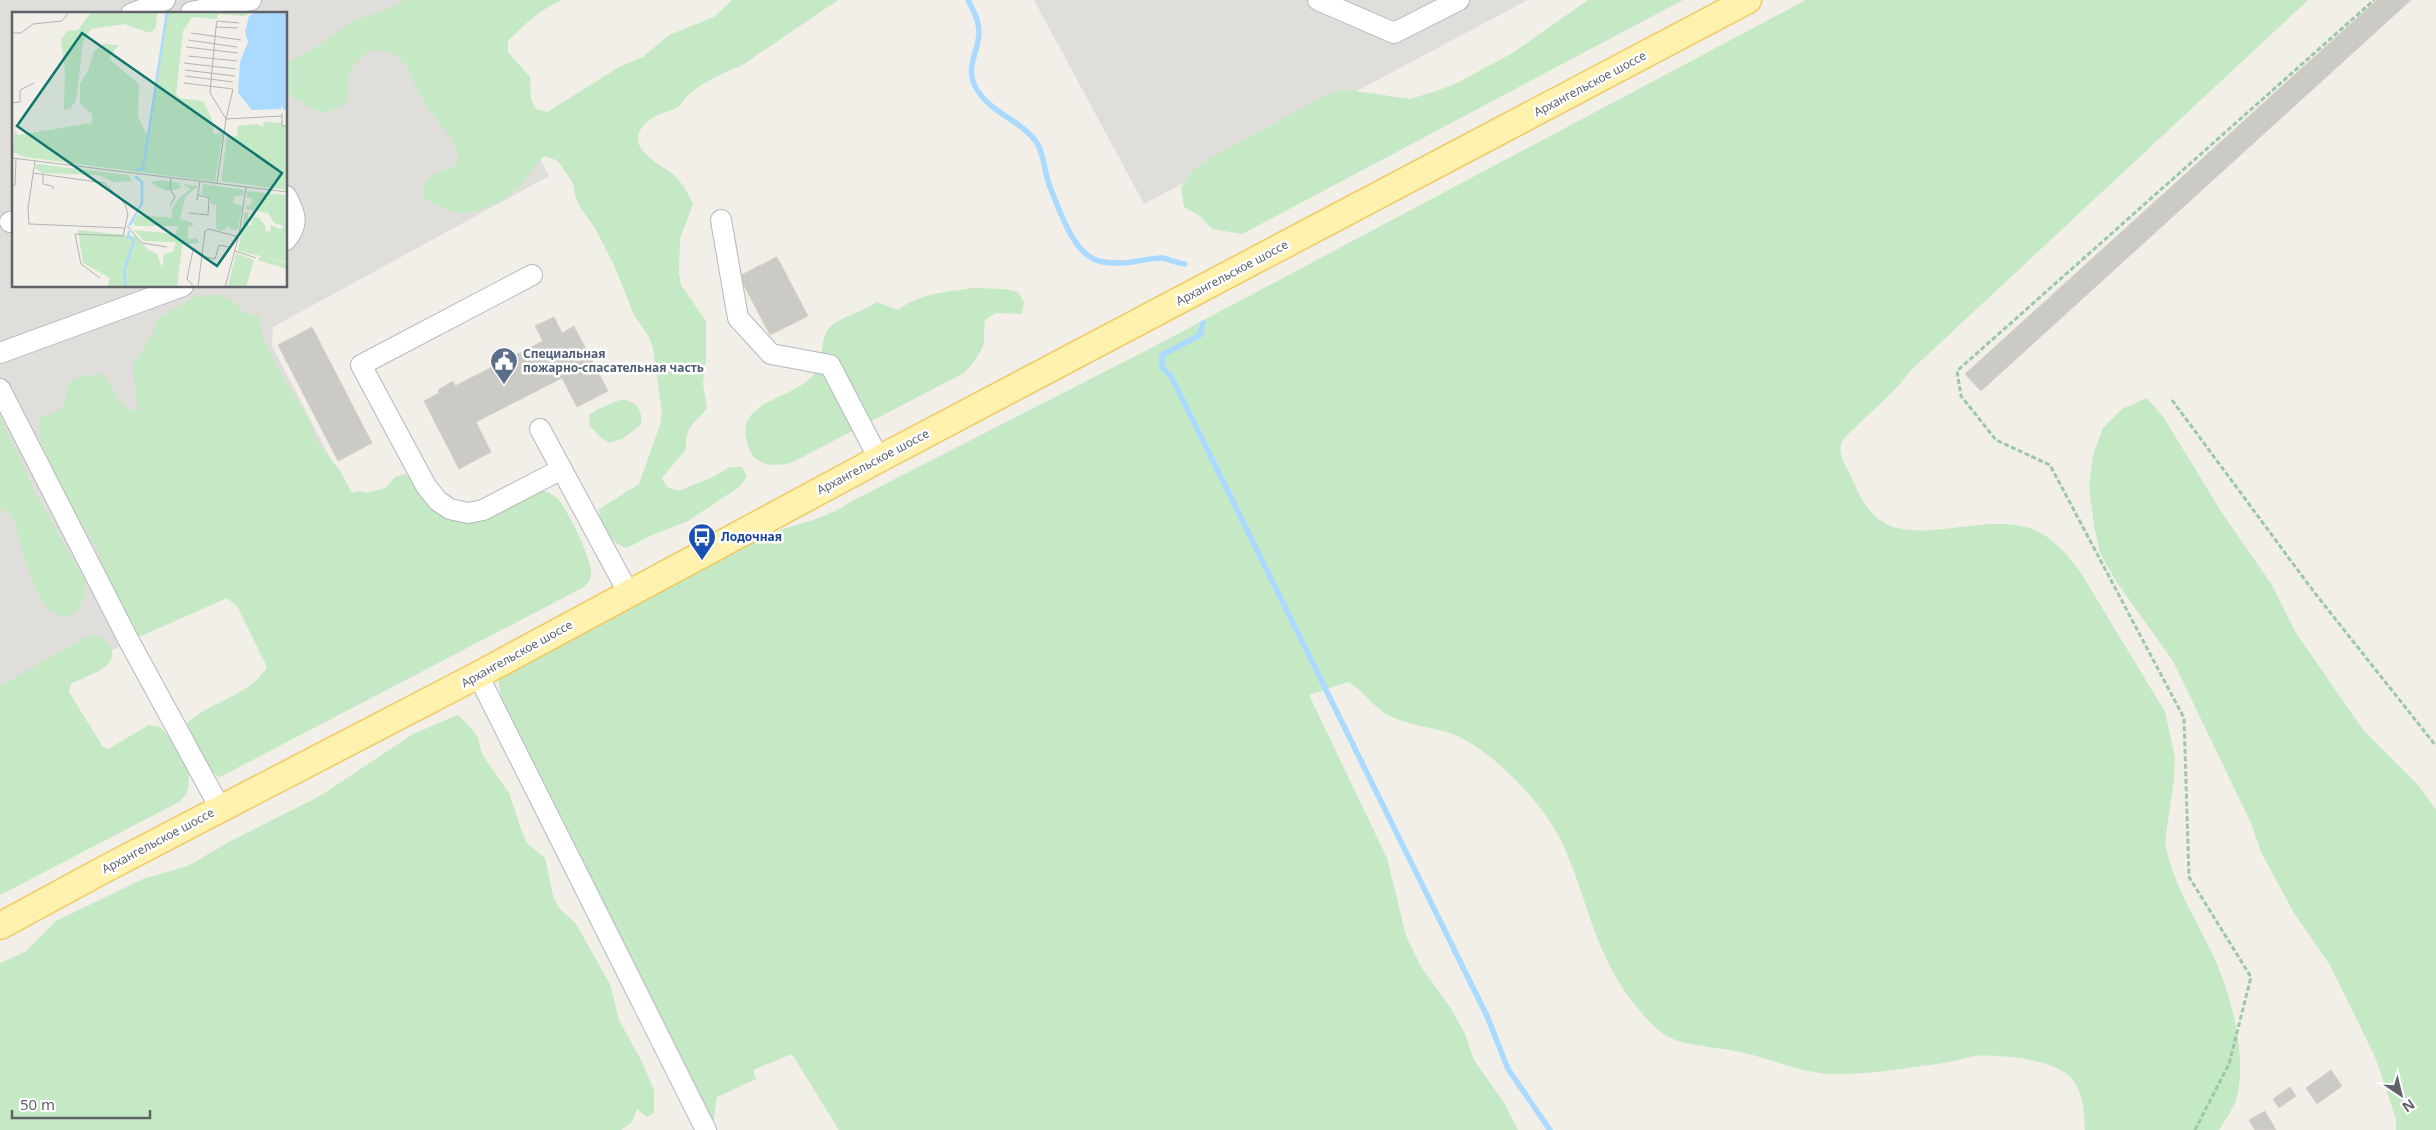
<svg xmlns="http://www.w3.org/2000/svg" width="2436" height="1130" viewBox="0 0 2436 1130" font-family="'Noto Sans',sans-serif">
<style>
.industrial{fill:#e0deda;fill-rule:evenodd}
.green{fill:#c5e8c5}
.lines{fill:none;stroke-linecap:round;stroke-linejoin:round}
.stream{stroke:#aadaff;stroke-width:5.5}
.building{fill:#cccac5;stroke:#d6d1c6}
.minor-casing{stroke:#b5b8bc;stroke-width:22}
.major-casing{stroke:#f2c960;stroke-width:29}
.path{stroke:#9cc7a9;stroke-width:3;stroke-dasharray:5 2.5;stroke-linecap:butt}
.minor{stroke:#fff;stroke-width:20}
.major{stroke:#fff2af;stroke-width:26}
.labels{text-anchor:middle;stroke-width:5;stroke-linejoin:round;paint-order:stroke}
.street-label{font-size:12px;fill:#5f6368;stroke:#fff}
.service-label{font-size:12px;font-weight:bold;fill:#4e5e75;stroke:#fff;text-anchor:start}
.transit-label{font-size:12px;font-weight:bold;fill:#164399;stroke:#fff;text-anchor:start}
.inset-river{fill:none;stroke:#aadaff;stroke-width:2.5}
.inset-road{fill:none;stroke:#b3b3b1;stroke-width:1}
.view{fill:#0f766e;fill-opacity:0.15;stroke:#0f766e;stroke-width:2.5}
.inset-edge{fill:none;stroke:#5f6368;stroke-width:2.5}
</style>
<rect width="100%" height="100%" fill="#f1efe8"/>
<!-- industrial -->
<path class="industrial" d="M0,0H460L549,176L273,327L272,346L364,523L0,707ZM14,14H286V286H14Z
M1034,0H1528L1144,204Z"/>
<!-- green -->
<path class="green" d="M404,0H562C539,10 525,24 508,41V52L530,77L531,99L536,109L547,112L621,66L643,57L669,35L714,17L732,0H838L741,66C723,72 702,83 688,95C684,99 682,104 678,107C668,113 656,113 647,122C620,147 660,163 674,175C683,184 688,193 693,204L680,239L679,273L681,285L706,321V358L703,383L707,408C694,425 685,426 686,449L662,478L667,487L678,491L711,478L730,467H742L747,477L739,487L688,521L652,535L627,548C609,542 600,528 599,509L639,484L660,425L662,412L653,348L649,337L634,315L614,265L595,228L580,207L575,195L573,183L558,161L545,156C533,165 530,175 521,185C507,200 483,212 463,213C451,213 434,204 424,198L423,185C432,174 439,170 453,167L459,157C453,134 434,119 422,99C414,86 409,66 397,56C390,51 379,51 371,50C347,67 348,74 348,101L327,113L315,110L286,93V63L313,49L351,22L396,6Z
M1588,0H1683L1242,234L1212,229L1200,216L1184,207L1181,188L1191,172L1207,160L1322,97L1342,89L1410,99L1433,92L1455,84L1511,54Z
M1806,0H2308L1910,371C1896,392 1875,407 1858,425C1852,430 1846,435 1842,442C1837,454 1845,463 1850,474C1857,489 1862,504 1875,516C1913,552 1991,506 2041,533C2057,542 2070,558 2081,573L2165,712L2175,757L2174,779L2165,842C2171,878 2190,909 2206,941C2228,982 2248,1050 2237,1096C2234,1109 2225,1120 2219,1130H2085C2084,1112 2084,1094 2072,1079C2056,1059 1999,1054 1975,1056C1962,1058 1949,1063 1937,1064C1904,1068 1872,1074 1840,1074C1807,1075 1777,1061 1745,1053C1723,1048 1700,1047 1678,1041C1662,1036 1650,1023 1640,1011C1596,960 1590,907 1565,849C1548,808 1492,748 1450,733C1430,727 1409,725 1389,716C1373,707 1364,690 1348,682L1309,695L1387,858L1406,936L1420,965L1452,1010L1465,1034L1474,1060L1504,1103L1518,1130H839L792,1054L753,1070L756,1079L717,1097L713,1124L510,720L501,698L498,679L764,536C795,524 825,520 852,501L1155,346Z
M973,288L1004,289L1018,292L1024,302L1022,314L996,313L985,320C984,328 984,334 984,341C983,352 971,365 964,373L791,463C779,465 768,467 758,460C751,456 749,449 747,442C734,400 797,399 815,373C824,359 820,336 830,327C844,315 863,312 877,302L898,310C920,293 947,292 973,288Z
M218,294L233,301L243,312L259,316L263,339L274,361L310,422L316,440L341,472L352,493L359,491L366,493L385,488L395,477L405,474L451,516L541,490C547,491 554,495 558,499C568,511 594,562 591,576C590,581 586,585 582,588L220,777C204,771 188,741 186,724C211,700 249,697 267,667L237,606L227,598L141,636L133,631L109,583L97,549L64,494L41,443L38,424L41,414L48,416C67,407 65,401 69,382L76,378L101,373C115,385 117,412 138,410L132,365L152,335L158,318L195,297Z
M2147,398L2164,418L2222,513L2272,585L2296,633L2364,731L2419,786L2436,810V1130H2396V1119L2376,1059L2330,965L2294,913L2261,852L2251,823L2173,661L2116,581L2100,553L2094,525L2089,486L2093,455L2103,428L2122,409Z
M620,400C637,400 643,410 641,425L622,439L610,443L601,438L590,426L589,415L598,409Z
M0,415L35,492L86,583C86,594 83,608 72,614C38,630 21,543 15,523L10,514L0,508Z
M91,634C105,637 121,651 107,665C101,672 80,679 71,684L69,692L103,747L108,749L149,725L160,727C178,745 203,781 179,802L0,895V686Z
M458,715L472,729L478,738L482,754L509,793L522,832L527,843L545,858L553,895L558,907L576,924L610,984L619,1020L642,1062L654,1090V1113L647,1117L637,1109L632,1122L621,1130H0V963L25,952L56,921L143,879L188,866L227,843L320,796L413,734Z"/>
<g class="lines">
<!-- stream -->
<path class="stream" d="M968,0C973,10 979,20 979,32C979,50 966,66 974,84C987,113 1021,119 1037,143C1045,156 1044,173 1050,187C1059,208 1073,255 1099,261C1106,263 1114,263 1122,263C1135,263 1151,257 1163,258C1171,260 1177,263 1185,264
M1203,323L1200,335L1162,355V367L1171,376L1487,1016L1508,1069L1550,1130"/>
</g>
<!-- building -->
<path class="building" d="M2377,0H2411L1981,391L1965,374Z
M777,257L808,316L770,335L739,276Z
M554,317L562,333L574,326L608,391L577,407L562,378L476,422L491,452L459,469L424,401L439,393L438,390L453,381L455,386L543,341L535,326Z
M312,327L372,443L338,461L278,345Z
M2331,1070L2342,1086L2317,1104L2306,1088Z
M2290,1087L2296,1096L2279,1108L2273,1099Z
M2265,1111L2276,1130H2255L2249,1120Z"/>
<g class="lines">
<!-- minor casing -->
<g class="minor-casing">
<path id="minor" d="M1318,0L1394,33L1459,0
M191,12L251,0
M131,14L165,0
M286,196C295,213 300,223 286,240
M721,220L738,318L771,354L830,365L879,459
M10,222L14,221
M532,275L361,365L426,486L438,501L450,509L468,513L483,510L562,469
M0,353L183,286
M0,389L129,641L220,808
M540,429L628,592
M478,675L706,1130"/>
</g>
<!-- major casing -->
<g class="major-casing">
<path id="major" d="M0,926L105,869L478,675L879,459L1748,0"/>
</g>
<!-- path -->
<path class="path" d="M2172,400L2314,592L2436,746
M2195,1130L2229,1064L2251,977L2189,877L2184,718L2050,465L1996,440L1961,396L1957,371L2374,0"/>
<!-- minor -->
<use href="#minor" class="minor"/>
<!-- major -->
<use href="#major" class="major"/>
</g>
<!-- icons -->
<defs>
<g id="civic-pin" transform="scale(1.4375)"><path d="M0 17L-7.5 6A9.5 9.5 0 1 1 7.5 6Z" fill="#5c6f8a" stroke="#fff"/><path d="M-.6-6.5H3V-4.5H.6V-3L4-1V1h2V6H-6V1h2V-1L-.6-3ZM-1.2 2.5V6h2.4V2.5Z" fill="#fff"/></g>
<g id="bus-pin" transform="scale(1.4375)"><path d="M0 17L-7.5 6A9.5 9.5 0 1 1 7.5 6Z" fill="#1a4fb4" stroke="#fff"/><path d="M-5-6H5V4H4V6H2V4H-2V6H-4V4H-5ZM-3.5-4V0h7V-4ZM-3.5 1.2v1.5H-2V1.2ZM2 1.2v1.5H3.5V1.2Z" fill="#fff"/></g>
</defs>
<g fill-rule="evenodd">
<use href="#civic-pin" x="504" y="361"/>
<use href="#bus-pin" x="702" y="537"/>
</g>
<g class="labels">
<!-- street labels -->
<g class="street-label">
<text transform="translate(1590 84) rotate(-28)" y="4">Архангельское шоссе</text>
<text transform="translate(1232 273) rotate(-28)" y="4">Архангельское шоссе</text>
<text transform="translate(873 462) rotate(-28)" y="4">Архангельское шоссе</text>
<text transform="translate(517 654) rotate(-29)" y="4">Архангельское шоссе</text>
<text transform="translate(158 841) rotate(-28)" y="4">Архангельское шоссе</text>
</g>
<!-- service labels -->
<g class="service-label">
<text x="523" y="358">Специальная<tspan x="523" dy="14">пожарно-спасательная часть</tspan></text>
</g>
<!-- transit labels -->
<g class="transit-label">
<text x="721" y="541">Лодочная</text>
</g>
</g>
<!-- overview -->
<g transform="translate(12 12)">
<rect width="275" height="275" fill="#f1efe8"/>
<path d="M79,0H145L144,15L138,21L112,12L79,17L71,30L64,88L59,96L52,98L53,58L49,28L55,19L66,18ZM156,0H243L232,4L206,2L205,7L180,5L171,19L164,82L168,86L191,89L201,110V122L211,121L203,170L13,145L1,140L3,118L6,123L80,111V102L68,92V71L76,59L82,39L92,32L106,33L97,47L127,72L126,104L133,120L137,121ZM252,110L269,111L275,115V178L209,169L215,125L225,124L226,114L245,112L251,115ZM24,152L116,163L120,169L102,170L86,163L30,161L23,156ZM148,168L167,171L169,176L155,179L138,171ZM171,172L186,174L173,185L168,207L179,210L182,213L176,215V227L185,226L187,231L170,233L165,275H95L98,266L71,251L66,218L123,224L136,238L145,242L150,257L152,242L161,240L164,230L132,229L122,218L163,222L167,214H123L121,209L126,203L160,206V197L166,187L178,177ZM191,172L232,178L231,184H222L221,191L230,194L226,218H219L217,213L210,219L204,217V193L199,192L197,185L189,182ZM235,179L275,183V250L226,239L233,200L236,201L235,213H239L241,205H246L253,213L254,220L258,219L259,213L268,217L272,214L262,211L256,201L234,197V194L239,193L240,187L234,185ZM224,241L242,248L234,275L216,274ZM249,244L275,251V257L245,248Z" fill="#c5e8c5"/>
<path d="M243,0H275V96L272,98L269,93V97L240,98L226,81L228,50L236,30L233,20L237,4Z" fill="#aadaff"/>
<path class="inset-river" d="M125,158L131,157L155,0M117,214L130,191V170L123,164M114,275L112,260L122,228L116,225L117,219"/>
<path class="inset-road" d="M204,15L226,16M0,21H9L21,12L50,9L57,0M179,21L229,28M176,28L225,35M174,35L226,41M176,44L225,49M172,51L224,57M173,58L223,64M173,64L221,70M172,71L221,77L214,107L270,104M0,91L8,90V78L22,71M270,101V114H275M0,146L275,180M23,149L16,196L17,212L113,216M21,161L92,171L113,192L116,202L111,224L63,222L69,252L88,266M31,162V172L40,174L42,177M205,171L214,107L198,81L204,15L205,9L227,11M0,174L3,173L4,146M185,188L188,169M158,194L163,185L158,176L159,166M177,201L196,203L197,186L186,183M115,214L130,231L155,235M223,239L244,246M190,244L203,247L207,233L217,235M182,275L175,267L181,238L190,242M186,275L193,219L197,217L227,225M213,275L227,223L234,175"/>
<path class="view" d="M70,21L270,161L205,254L5,114Z"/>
<rect width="275" height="275" class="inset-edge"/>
</g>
<!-- north arrow -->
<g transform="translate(2401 1095) rotate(145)" stroke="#ffffff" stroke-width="4" paint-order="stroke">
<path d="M0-4L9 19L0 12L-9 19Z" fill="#5f6368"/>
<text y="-8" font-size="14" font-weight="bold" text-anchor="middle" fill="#5f6368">N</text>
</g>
<!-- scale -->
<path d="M12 1110v8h138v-8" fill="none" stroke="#5f6368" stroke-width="2.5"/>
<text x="20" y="1110" font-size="15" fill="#5f6368" stroke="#ffffff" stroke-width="4" paint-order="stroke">50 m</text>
</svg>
